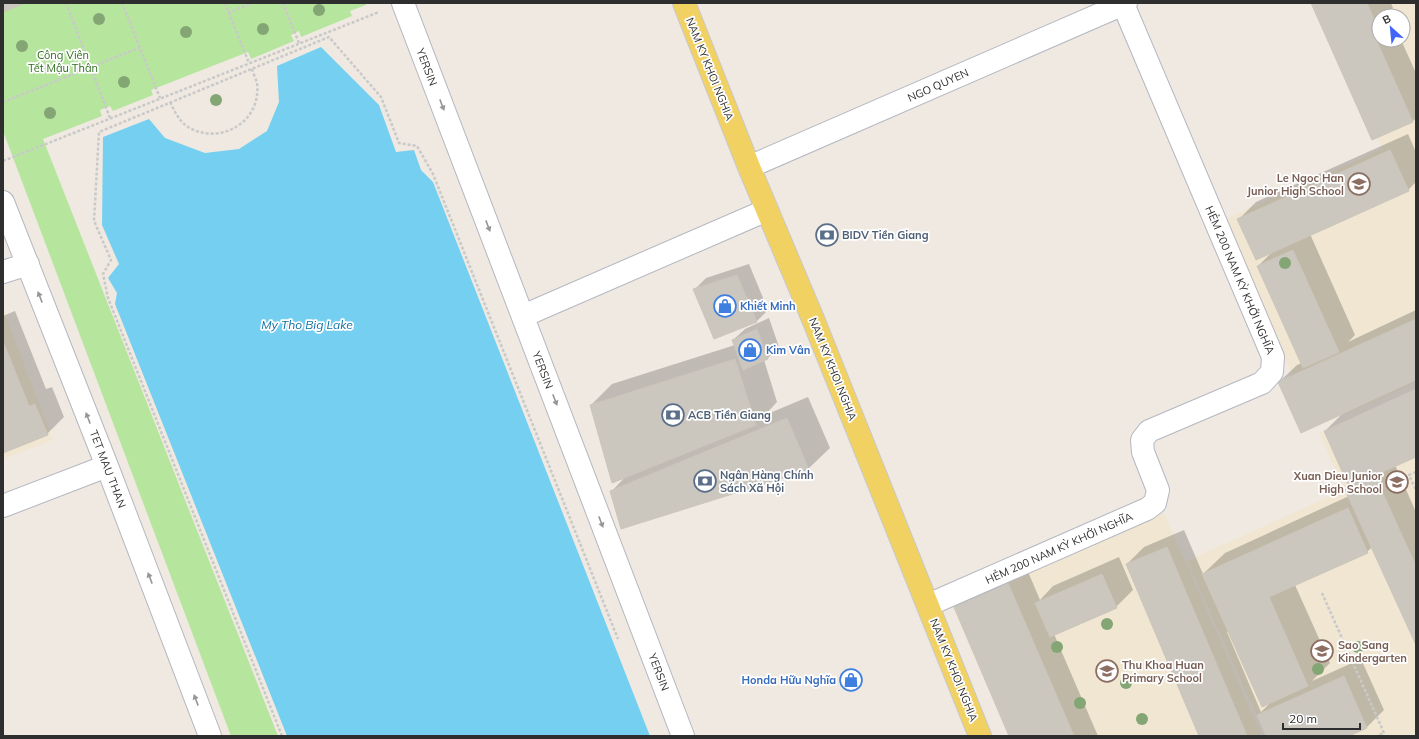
<svg xmlns="http://www.w3.org/2000/svg" width="1419" height="739" viewBox="0 0 1419 739" font-family="Mulish,sans-serif">
<style>
.education{fill:#f0e6d1;fill-rule:evenodd}
.green{fill:#b6e59e}
.water{fill:#75cff0}
.shadow{fill:#0003;fill-rule:evenodd}
.building{fill:#cbc7bf;stroke:#cbc5ba}
.lines{fill:none;stroke-linecap:round;stroke-linejoin:round}
.minor-casing{stroke:#b4b7c1;stroke-width:24}
.major-casing{stroke:#c9c9c9;stroke-width:24}
.path{stroke:#c9c9c9;stroke-width:2.5;stroke-dasharray:3 2;stroke-linecap:butt}
.minor{stroke:#fff;stroke-width:22}
.major{stroke:#f2d163;stroke-width:22}
.tree{fill:#84a574}
.oneway{fill:#969696}
.labels{text-anchor:middle;stroke-width:3.5;stroke-linejoin:round;paint-order:stroke}
.park-label{font-size:11px;fill:#2c6e1b;stroke:#fff}
.street-label{font-size:11px;fill:#2e2e2e;stroke:#fff}
.education-label{font-size:11px;font-weight:bold;fill:#785e54;stroke:#fff;text-anchor:end}
.service-label{font-size:11px;font-weight:bold;fill:#4e5e75;stroke:#fff;text-anchor:start}
.shop-label{font-size:11px;font-weight:bold;fill:#366cbe;stroke:#fff;text-anchor:start}
.water-label{font-size:12px;font-style:italic;fill:#0d6fa3;stroke:#fff}
</style>
<rect width="100%" height="100%" fill="#efe9e1"/>
<!-- education -->
<path class="education" d="M1317,3H1416V382L1316,427L1223,220L1382,149ZM1379,16H1403V40H1379Z
M3,309L53,440L3,459Z
M1416,390V734L1412,736H1266L1187,561L1344,490L1319,433Z
M1164,513L1262,736H1009L952,606Z"/>
<!-- green -->
<path class="green" d="M3,3H365L366,5L350,11L352,16L301,37L299,31L291,35L294,41L251,59L248,52L151,90L153,95L113,111L110,106L100,110L102,116L43,139L278,736H231L3,131Z"/>
<!-- water -->
<path class="water" d="M321,47L379,105L396,152L414,150L421,170L433,182L650,736H287L115,304L117,293L108,278L119,264L102,225L103,137L149,119L165,138L205,153L239,149L267,131L279,102L277,66Z"/>
<!-- shadow -->
<path class="shadow" d="M1312,3H1391L1393,8L1389,12L1391,16H1379V40H1401L1416,73V118L1413,121L1372,139Z
M1408,134L1416,152V182L1408,190L1310,234L1355,335L1348,342L1416,310V456L1395,465L1416,512V642L1372,547L1367,552L1295,585L1330,663L1312,681L1361,659L1384,710L1367,727L1346,736H1200L1127,564L1144,547L1184,530L1203,574L1225,553L1349,496L1346,490L1350,486L1325,431L1343,413L1279,382L1297,365L1302,363L1258,266L1272,252L1239,219L1256,202ZM1228,631L1271,702L1261,712L1227,632Z
M749,264L768,310L756,322L695,289L706,278Z
M15,311L46,389L52,387L64,417L47,434L3,452V316Z
M769,318L779,347L767,359L764,360L777,402L765,415L808,397L830,448L808,469L611,492L626,476L591,405L612,384L735,345L733,340L745,329Z
M1119,557L1133,590L1116,607L1054,634L1098,736H1010L955,607L972,590L1026,567L1040,600L1053,586Z"/>
<!-- building -->
<path class="building" d="M3,3H25L3,12Z
M1311,3H1367L1377,26L1371,28L1413,122L1372,140Z
M1390,150L1409,191L1256,260L1237,219Z
M1293,250L1339,352L1303,368L1257,266Z
M737,275L757,322L714,339L693,289Z
M1416,319V380L1301,433L1278,382Z
M757,329L768,359L743,370L732,340Z
M3,341L29,406L35,404L48,435L3,453Z
M735,359L756,425L612,483L590,405Z
M1416,389V457L1349,487L1324,431Z
M787,418L809,470L621,529L610,491Z
M1375,476L1416,566V645L1345,490Z
M1348,508L1368,553L1269,597L1308,686L1262,707L1202,574Z
M1167,547L1247,736H1199L1126,564Z
M1102,574L1117,608L1050,637L1035,603Z
M1008,583L1074,736H1009L954,607Z
M1344,676L1367,728L1349,736H1266L1257,715Z"/>
<g class="lines">
<!-- minor casing -->
<g class="minor-casing">
<path id="minor" d="M403,3L683,736
M749,167L1126,3
M3,202L107,466L210,736
M3,272L28,264
M523,316L767,210
M3,506L107,466
M928,605L1147,509L1155,503L1158,490L1143,452L1142,440L1149,431L1262,383L1272,372L1273,357L1123,4"/>
</g>
<!-- major casing -->
<g class="major-casing">
<path id="major" d="M684,3L749,167L813,319L980,736"/>
</g>
<!-- path -->
<path class="path" d="M66,3L110,118
M122,3L160,98
M225,3L249,63
M283,3L299,43
M228,13L252,3
M3,102L139,48
M170,102C175,112 179,121 188,127C220,146 262,122 257,83C256,79 253,73 252,69
M3,161L379,12
M1416,472L1409,475L1416,490
M1322,593L1384,733L1377,736
M282,736L108,298L103,274L111,260L94,221L99,132L329,37L381,97L399,143L417,146L433,174L618,639"/>
<!-- minor -->
<use href="#minor" class="minor"/>
<!-- major -->
<use href="#major" class="major"/>
</g>
<!-- trees -->
<g class="tree">
<circle cx="319" cy="10" r="6"/>
<circle cx="99" cy="19" r="6"/>
<circle cx="263" cy="29" r="6"/>
<circle cx="186" cy="32" r="6"/>
<circle cx="22" cy="46" r="6"/>
<circle cx="124" cy="82" r="6"/>
<circle cx="216" cy="100" r="6"/>
<circle cx="50" cy="113" r="6"/>
<circle cx="1285" cy="263" r="6"/>
<circle cx="1107" cy="624" r="6"/>
<circle cx="1057" cy="647" r="6"/>
<circle cx="1358" cy="647" r="6"/>
<circle cx="1318" cy="669" r="6"/>
<circle cx="1126" cy="683" r="6"/>
<circle cx="1080" cy="703" r="6"/>
<circle cx="1142" cy="719" r="6"/>
</g>
<!-- one-way arrows -->
<defs><path id="oneway-solid" d="M-6-.8H1V-3.2L6.5 0L1 3.2V.8H-6Z"/></defs>
<g class="oneway">
<use href="#oneway-solid" transform="translate(442 105) rotate(69)"/>
<use href="#oneway-solid" transform="translate(488 226) rotate(69)"/>
<use href="#oneway-solid" transform="translate(40 297) rotate(-111)"/>
<use href="#oneway-solid" transform="translate(555 400) rotate(69)"/>
<use href="#oneway-solid" transform="translate(88 418) rotate(-111)"/>
<use href="#oneway-solid" transform="translate(601 522) rotate(69)"/>
<use href="#oneway-solid" transform="translate(150 578) rotate(-111)"/>
<use href="#oneway-solid" transform="translate(196 700) rotate(-111)"/>
</g>
<!-- icons -->
<defs>
<g id="school-ring" transform="scale(1.15)"><circle r="9.5" fill="#fff" stroke="#8d6e63" stroke-width="1.5"/><path d="M0-5L7-2L0 1L-7-2ZM-4 1L0 2.5L4 1V4Q0 6-4 4Z" fill="#8d6e63"/></g>
<g id="bank-ring" transform="scale(1.15)"><circle r="9.5" fill="#fff" stroke="#5c6f8a" stroke-width="1.5"/><path d="M-6-4H6V4H-6ZM0-2.3a2.3 2.3 0 1 0 0 4.6a2.3 2.3 0 1 0 0-4.6Z" fill="#5c6f8a"/></g>
<g id="shop-ring" transform="scale(1.15)"><circle r="9.5" fill="#fff" stroke="#3f7fe0" stroke-width="1.5"/><path d="M-5-2.5h2.3a2.7 3.5 0 0 1 5.4 0H5L5.5 6h-11ZM-1.5-2.5h3a1.5 2.3 0 0 0-3 0Z" fill="#3f7fe0"/></g>
</defs>
<g fill-rule="evenodd">
<use href="#school-ring" x="1359" y="184"/>
<use href="#bank-ring" x="827" y="235"/>
<use href="#shop-ring" x="725" y="306"/>
<use href="#shop-ring" x="750" y="350"/>
<use href="#bank-ring" x="673" y="415"/>
<use href="#bank-ring" x="705" y="481"/>
<use href="#school-ring" x="1397" y="482"/>
<use href="#school-ring" x="1322" y="651"/>
<use href="#school-ring" x="1107" y="671"/>
<use href="#shop-ring" x="851" y="680"/>
</g>
<g class="labels">
<!-- park labels -->
<g class="park-label">
<text x="63" y="59">Công Viên<tspan x="63" dy="13">Tết Mậu Thân</tspan></text>
</g>
<!-- street labels -->
<g class="street-label">
<text transform="translate(427 67) rotate(69)" y="4">YERSIN</text>
<text transform="translate(710 69) rotate(68)" y="4">NAM KY KHOI NGHIA</text>
<text transform="translate(938 85) rotate(-24)" y="4">NGO QUYEN</text>
<text transform="translate(1240 280) rotate(67)" y="4">HẺM 200 NAM KỲ KHỞI NGHĨA</text>
<text transform="translate(833 369) rotate(68)" y="4">NAM KY KHOI NGHIA</text>
<text transform="translate(543 370) rotate(69)" y="4">YERSIN</text>
<text transform="translate(108 469) rotate(69)" y="4">TET MAU THAN</text>
<text transform="translate(1059 548) rotate(-24)" y="4">HẺM 200 NAM KỲ KHỞI NGHĨA</text>
<text transform="translate(954 670) rotate(68)" y="4">NAM KY KHOI NGHIA</text>
<text transform="translate(659 672) rotate(69)" y="4">YERSIN</text>
</g>
<!-- education labels -->
<g class="education-label">
<text x="1344" y="182">Le Ngoc Han<tspan x="1344" dy="13">Junior High School</tspan></text>
<text x="1382" y="480">Xuan Dieu Junior<tspan x="1382" dy="13">High School</tspan></text>
<text x="1338" y="649" text-anchor="start">Sao Sang<tspan x="1338" dy="13">Kindergarten</tspan></text>
<text x="1122" y="669" text-anchor="start">Thu Khoa Huan<tspan x="1122" dy="13">Primary School</tspan></text>
</g>
<!-- service labels -->
<g class="service-label">
<text x="842" y="239">BIDV Tiền Giang</text>
<text x="688" y="419">ACB Tiền Giang</text>
<text x="720" y="479">Ngân Hàng Chính<tspan x="720" dy="13">Sách Xã Hội</tspan></text>
</g>
<!-- shop labels -->
<g class="shop-label">
<text x="740" y="310">Khiết Minh</text>
<text x="766" y="354">Kim Vân</text>
<text x="836" y="684" text-anchor="end">Honda Hữu Nghĩa</text>
</g>
<!-- water labels -->
<g class="water-label">
<text x="307" y="329">My Tho Big Lake</text>
</g>
</g>
<!-- border -->
<rect width="1419" height="739" fill="none" stroke="#2e2e2e" stroke-width="8"/>
<!-- north arrow -->
<g transform="translate(1391 28) rotate(333)"><circle r="19" fill="#ffffff" stroke="#ababab"/>
<path d="M0-3L7 15L0 10L-7 15Z" fill="#4264fb"/>
<text y="-6" font-size="11" font-weight="bold" text-anchor="middle" fill="#2e2e2e">B</text>
</g>
<!-- scale -->
<path d="M1283 723v6h77v-6" fill="none" stroke="#2e2e2e" stroke-width="2"/>
<text x="1289" y="723" font-size="12" fill="#2e2e2e" stroke="#ffffff" stroke-width="3" paint-order="stroke">20 m</text>
</svg>
